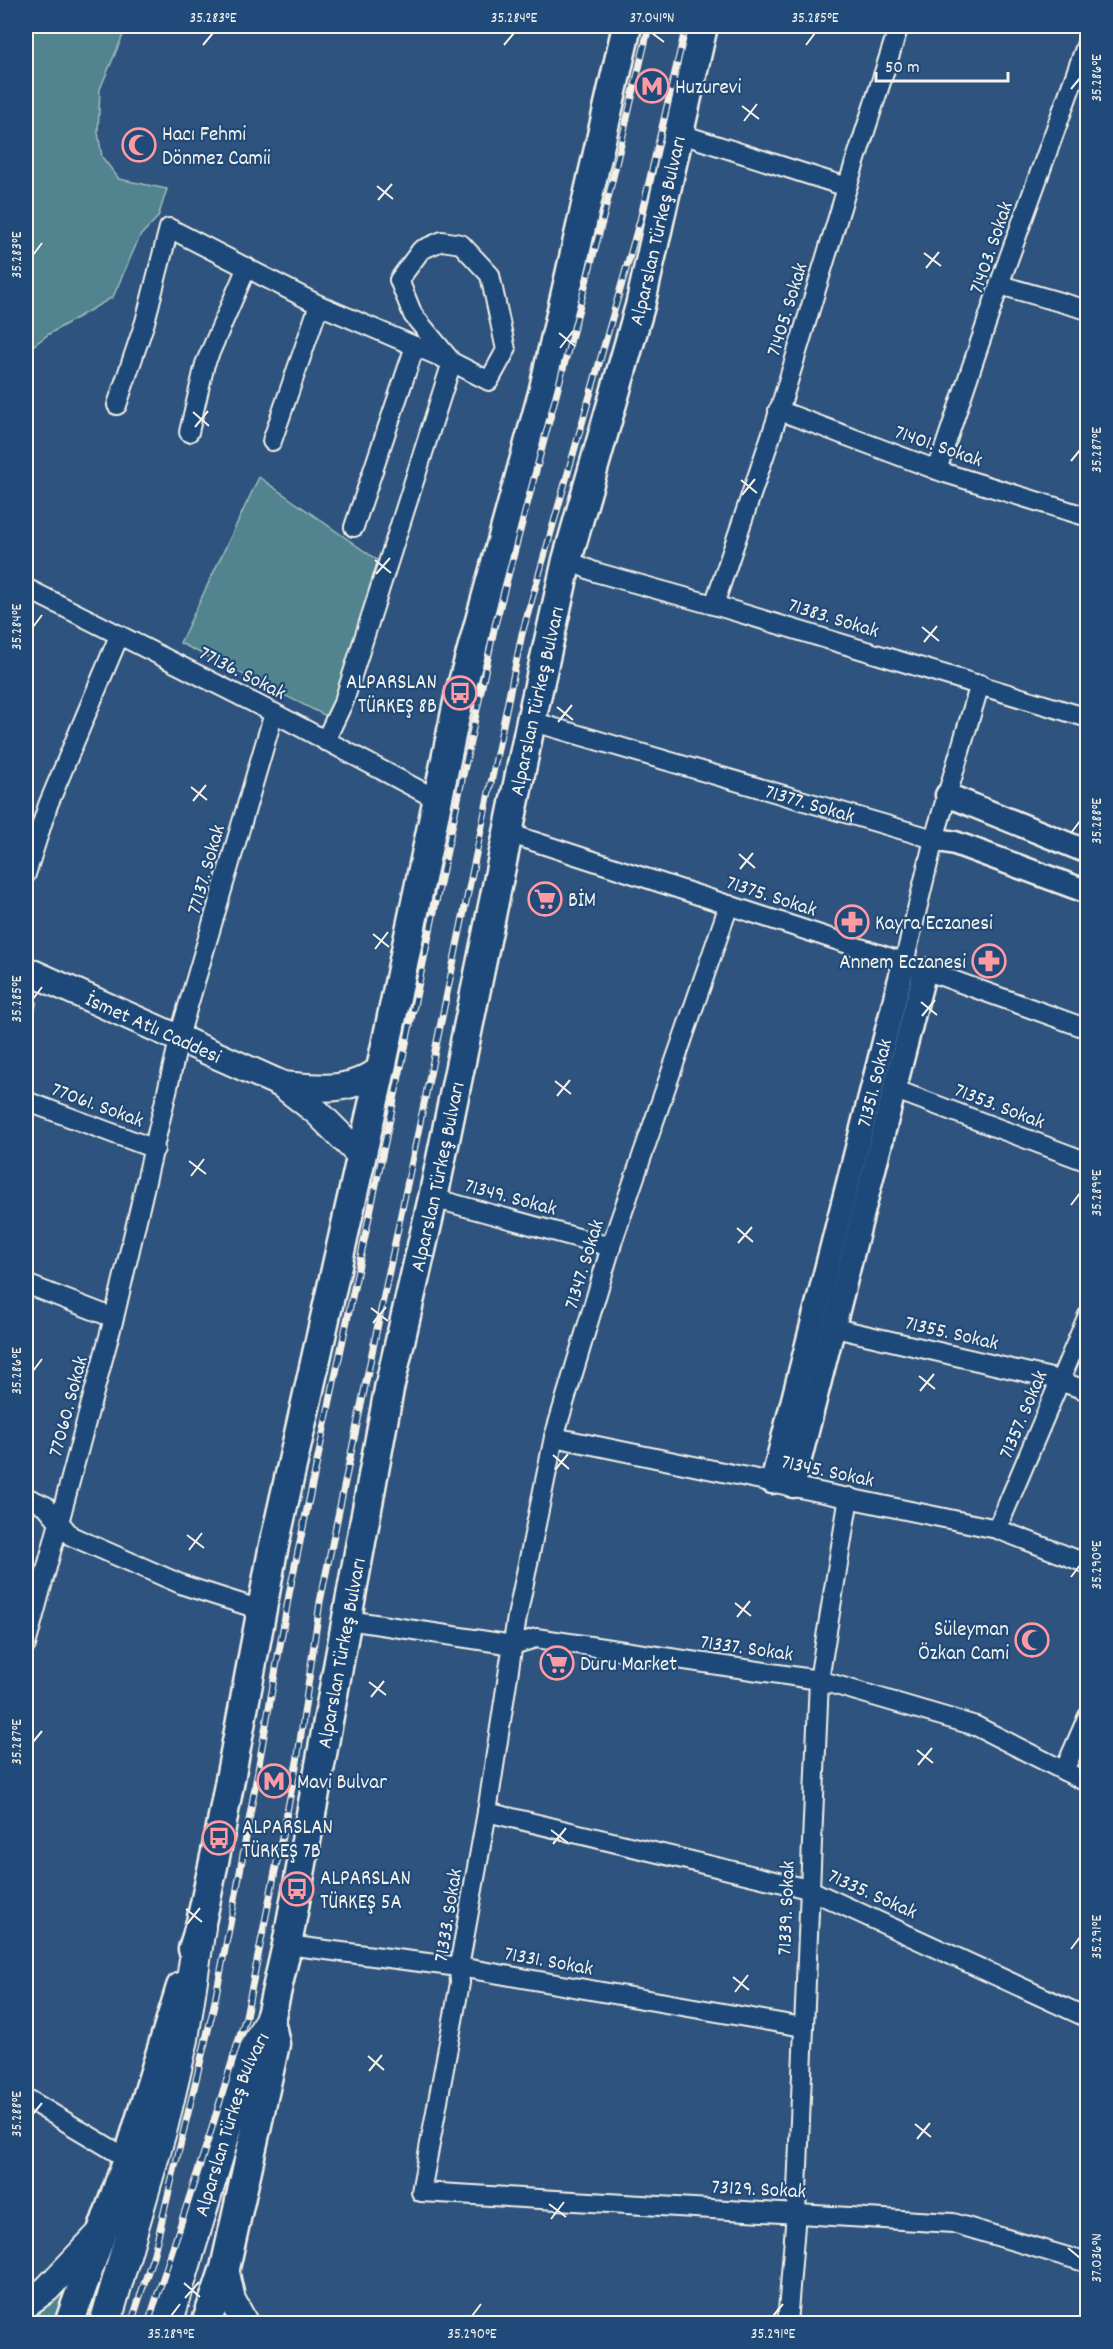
<svg xmlns="http://www.w3.org/2000/svg" width="1113" height="2349" viewBox="0 0 1113 2349" font-family="Dekko,sans-serif">
<style>
.green{fill:#51848f;stroke:#a2babc;stroke-width:1.5}
.lines{fill:none;stroke-linecap:round;stroke-linejoin:round}
.minor-casing{stroke:#f4f1e8;stroke-width:22}
.tertiary-casing{stroke:#f4f1e8;stroke-width:27}
.secondary-casing{stroke:#f4f1e8;stroke-width:30}
.primary-casing{stroke:#f4f1e8;stroke-width:33}
.trunk-casing{stroke:#f4f1e8;stroke-width:34}
.minor{stroke:#1f4a7a;stroke-width:18}
.tertiary{stroke:#1f4a7a;stroke-width:22}
.secondary{stroke:#1f4a7a;stroke-width:26}
.primary{stroke:#1f4a7a;stroke-width:28}
.trunk{stroke:#1f4a7a;stroke-width:30}
.rail-casing{stroke:#f4f1e8;stroke-width:7}
.rail{stroke:#1f4a7a;stroke-width:4.5;stroke-dasharray:14;stroke-linecap:butt}
.ticks{fill:none;stroke:#f4f1e8;stroke-width:2}
.labels{text-anchor:middle;stroke-width:4.5;stroke-linejoin:round;paint-order:stroke}
.poi-label{font-size:21px;fill:#f4f1e8;stroke:#1f4a7a;text-anchor:start}
.street-label{font-size:21px;fill:#f4f1e8;stroke:#1f4a7a}
.neatline{fill:none;stroke:#f4f1e8;stroke-width:2}
.ticks-label{font-size:15px;text-anchor:middle;fill:#f4f1e8}
</style>
<rect width="100%" height="100%" fill="#2e537e"/>
<filter id="ink" filterUnits="userSpaceOnUse"><feTurbulence type="fractalNoise" baseFrequency=".0167" numOctaves="2"/><feDisplacementMap in="SourceGraphic" scale="12" xChannelSelector="R" yChannelSelector="G"/><feConvolveMatrix kernelMatrix="1 2 1 2 8 2 1 2 1" color-interpolation-filters="sRGB"/></filter>
<g filter="url(#ink)">
<!-- green -->
<path class="green" d="M26,26H127L100,89L98,132L102,157L119,179L167,189L158,217L140,236L113,297L49,334L26,351Z
M259,477L387,567L330,718L180,643Z
M26,998L37,1002L26,1040Z
M81,2264L61,2323H26V2312Z"/>
<g class="lines">
<!-- minor casing -->
<g class="minor-casing">
<g id="minor">
<path d="M678,133L847,187"/>
<path d="M1000,285L1088,310"/>
<path d="M117,405L145,322L169,228L319,305L452,362L489,381L506,350L490,275L461,244L442,241L421,250L399,280L413,315L452,362L344,701L325,741"/>
<path d="M778,410L945,473L1088,517"/>
<path d="M189,432L205,364L247,267"/>
<path d="M272,441L319,305"/>
<path d="M937,470L1003,274L1088,40"/>
<path d="M354,527L415,346"/>
<path d="M567,560L595,572L724,608L1088,718"/>
<path d="M26,588L274,713L438,800"/>
<path d="M714,605L776,421L850,178L899,26"/>
<path id="s1" d="M531,721L934,839"/>
<path d="M508,833L894,959L1088,1029"/>
<path d="M26,874L48,805L119,636"/>
<path d="M729,905L613,1240L554,1437L517,1617L487,1812L459,1967L460,1983L421,2192L953,2223L1088,2263"/>
<path d="M904,963L934,839L980,684"/>
<path d="M896,1090L1088,1162"/>
<path d="M26,1101L155,1149"/>
<path d="M433,1198L611,1247"/>
<path d="M26,1284L114,1318"/>
<path d="M835,1328L1051,1378L1088,1391"/>
<path d="M554,1437L997,1529L1088,1564"/>
<path d="M26,1497L46,1506L71,1536L183,1585L261,1610"/>
<path d="M997,1529L1088,1315"/>
<path d="M348,1620L513,1645L536,1638L819,1680L976,1726L1088,1783"/>
<path d="M26,1645L114,1318L183,1023L274,713"/>
<path d="M1064,1771L1088,1716"/>
<path d="M487,1812L808,1889L1088,2018"/>
<path d="M287,1945L459,1967L803,2027"/>
<path d="M26,2098L128,2159"/>
<path d="M787,2324L796,2213L819,1680L849,1497"/>
</g>
</g>
<!-- tertiary casing -->
<g class="tertiary-casing">
<g id="tertiary">
<path d="M947,795L1088,852"/>
<path d="M934,839L955,843L1088,892"/>
<path id="s2" d="M772,1482L904,963"/>
<path d="M793,1486L925,970"/>
</g>
</g>
<!-- secondary casing -->
<g class="secondary-casing">
<g id="secondary">
<path id="s3" d="M26,970L281,1084L317,1112L361,1156"/>
<path d="M282,1085C320,1088 348,1094 381,1069"/>
<path d="M225,2268L232,2300L245,2324"/>
<path d="M26,2304L47,2289L102,2231"/>
</g>
</g>
<!-- primary casing -->
<g class="primary-casing">
<g id="primary">
<path d="M193,1949L200,1927L219,1838L273,1550L381,1069L460,693L543,393L627,26"/>
<path d="M69,2324L128,2159L181,1987"/>
<path id="s4" d="M206,2324L225,2268L275,2044L270,2020L287,1945L389,1389L433,1198L531,721L567,560L640,306L703,26"/>
</g>
</g>
<!-- trunk casing -->
<g class="trunk-casing">
<g id="trunk">
<path d="M105,2324L163,2124L183,2039L200,1927"/>
<path id="s5" d="M167,2324L244,2070L270,2020"/>
</g>
</g>
<!-- minor -->
<use href="#minor" class="minor"/>
<!-- tertiary -->
<use href="#tertiary" class="tertiary"/>
<!-- secondary -->
<use href="#secondary" class="secondary"/>
<!-- primary -->
<use href="#primary" class="primary"/>
<!-- trunk -->
<use href="#trunk" class="trunk"/>
<!-- rail casing -->
<g class="rail-casing">
<path id="rail" d="M131,2324L154,2253L213,2010L236,1894L290,1589L495,625L605,211L649,26
M148,2324L211,2131L246,2016L297,1762L320,1602L522,634L640,220L686,26"/>
</g>
<!-- rail -->
<use href="#rail" class="rail"/>
</g>
</g>
<!-- ticks -->
<path class="ticks" d="M652,33L664,42M203,45L213,33M504,45L514,33M806,45L815,33M1071,89L1080,78M742,106L759,119M744,121L757,104M377,186L393,199M378,200L392,184M924,253L941,266M33,255L42,243M926,268L939,252M559,333L575,346M560,348L573,331M193,412L209,426M195,427L208,411M1071,461L1080,450M741,480L757,493M742,495L755,479M375,560L391,573M376,574L390,558M33,627L42,615M922,627L939,641M924,642L937,626M557,707L573,720M558,722L572,705M191,787L207,800M193,801L206,785M1071,833L1080,821M739,854L755,868M740,869L753,853M373,934L389,947M375,949L388,932M33,999L42,987M921,1002L937,1015M922,1016L935,1000M555,1081L571,1094M557,1096L570,1080M189,1161L206,1174M191,1176L204,1159M1071,1205L1080,1193M737,1228L753,1242M738,1243L752,1227M371,1308L388,1321M373,1323L386,1307M33,1371L42,1359M919,1376L935,1389M920,1391L934,1374M553,1455L569,1469M555,1470L568,1454M187,1535L204,1548M189,1550L202,1533M1071,1577L1080,1565M735,1603L751,1616M737,1617L750,1601M369,1682L386,1695M371,1697L384,1681M33,1742L42,1731M917,1750L933,1763M918,1765L932,1748M551,1830L568,1843M553,1844L566,1828M186,1909L202,1922M187,1924L200,1908M1071,1949L1080,1937M733,1977L749,1990M735,1992L748,1975M368,2056L384,2070M369,2071L382,2055M33,2114L42,2103M915,2124L931,2137M917,2139L930,2123M549,2204L566,2217M551,2219L564,2202M1068,2248L1080,2258M184,2283L200,2297M185,2298L199,2282M171,2316L180,2304M472,2316L481,2304M773,2316L783,2304"/>
<!-- icons -->
<defs>
<g id="metro-ring" transform="scale(1.725)"><circle r="9.5" fill="#1f4a7a" stroke="#ff9aa2" stroke-width="1.5"/><path d="M-5.5 5V-5H-3L0 0L3-5H5.5V5H3V-.5L0 4L-3-.5V5Z" fill="#ff9aa2"/></g>
<g id="mosque-ring" transform="scale(1.725)"><circle r="9.5" fill="#1f4a7a" stroke="#ff9aa2" stroke-width="1.5"/><path d="M3.5-4.9A6 6 0 1 0 3.5 4.9A5 5 0 1 1 3.5-4.9Z" fill="#ff9aa2"/></g>
<g id="bus-ring" transform="scale(1.725)"><circle r="9.5" fill="#1f4a7a" stroke="#ff9aa2" stroke-width="1.5"/><path d="M-5-6H5V4H4V6H2V4H-2V6H-4V4H-5ZM-3.5-4V0h7V-4ZM-3.5 1.2v1.5H-2V1.2ZM2 1.2v1.5H3.5V1.2Z" fill="#ff9aa2"/></g>
<g id="supermarket-ring" transform="scale(1.725)"><circle r="9.5" fill="#1f4a7a" stroke="#ff9aa2" stroke-width="1.5"/><path d="M-6-5.5h2.5l.6 2H6L4.5 2H-2.5L-4.4-4H-6ZM-1.5 3.2a1.3 1.3 0 1 0 .1 0ZM3 3.2a1.3 1.3 0 1 0 .1 0Z" fill="#ff9aa2"/></g>
<g id="pharmacy-ring" transform="scale(1.725)"><circle r="9.5" fill="#1f4a7a" stroke="#ff9aa2" stroke-width="1.5"/><path d="M-2-6h4v4h4v4h-4v4h-4v-4h-4v-4h4Z" fill="#ff9aa2"/></g>
</defs>
<g fill-rule="evenodd">
<use href="#metro-ring" x="652" y="86"/>
<use href="#mosque-ring" x="139" y="145"/>
<use href="#bus-ring" x="460" y="693"/>
<use href="#supermarket-ring" x="545" y="899"/>
<use href="#pharmacy-ring" x="852" y="922"/>
<use href="#pharmacy-ring" x="989" y="961"/>
<use href="#mosque-ring" x="1032" y="1640"/>
<use href="#supermarket-ring" x="557" y="1663"/>
<use href="#metro-ring" x="274" y="1781"/>
<use href="#bus-ring" x="219" y="1838"/>
<use href="#bus-ring" x="297" y="1889"/>
</g>
<g class="labels">
<!-- poi labels -->
<g class="poi-label">
<text x="675" y="93">Huzurevi</text>
<text x="162" y="140">Hacı Fehmi<tspan x="162" dy="24">Dönmez Camii</tspan></text>
<text x="437" y="688" text-anchor="end">ALPARSLAN<tspan x="437" dy="24">TÜRKEŞ 8B</tspan></text>
<text x="568" y="906">BİM</text>
<text x="875" y="929">Kayra Eczanesi</text>
<text x="966" y="968" text-anchor="end">Annem Eczanesi</text>
<text x="1009" y="1635" text-anchor="end">Süleyman<tspan x="1009" dy="24">Özkan Cami</tspan></text>
<text x="580" y="1670">Duru Market</text>
<text x="297" y="1788">Mavi Bulvar</text>
<text x="242" y="1833">ALPARSLAN<tspan x="242" dy="24">TÜRKEŞ 7B</tspan></text>
<text x="320" y="1884">ALPARSLAN<tspan x="320" dy="24">TÜRKEŞ 5A</tspan></text>
</g>
<!-- street labels -->
<g class="street-label">
<text dy="7" stroke="none"><textPath href="#s4" startOffset="2145">Alparslan Türkeş Bulvarı</textPath></text>
<text transform="translate(990 247) rotate(-71)" y="7">71403. Sokak</text>
<text transform="translate(786 309) rotate(-73)" y="7">71405. Sokak</text>
<text transform="translate(939 445) rotate(19)" y="7">71401. Sokak</text>
<text transform="translate(834 617) rotate(17)" y="7">71383. Sokak</text>
<text transform="translate(243 672) rotate(27)" y="7">77136. Sokak</text>
<text dy="7" stroke="none"><textPath href="#s4" startOffset="1659">Alparslan Türkeş Bulvarı</textPath></text>
<text dy="7" stroke="none"><textPath href="#s1" startOffset="291">71377. Sokak</textPath></text>
<text transform="translate(205 869) rotate(-74)" y="7">77137. Sokak</text>
<text transform="translate(772 895) rotate(18)" y="7">71375. Sokak</text>
<text dy="7" stroke="none"><textPath href="#s3" startOffset="140">İsmet Atlı Caddesi</textPath></text>
<text dy="7" stroke="none"><textPath href="#s2" startOffset="412">71351. Sokak</textPath></text>
<text transform="translate(98 1104) rotate(20)" y="7">77061. Sokak</text>
<text transform="translate(1000 1105) rotate(21)" y="7">71353. Sokak</text>
<text dy="7" stroke="none"><textPath href="#s4" startOffset="1173">Alparslan Türkeş Bulvarı</textPath></text>
<text transform="translate(511 1196) rotate(15)" y="7">71349. Sokak</text>
<text transform="translate(583 1264) rotate(-73)" y="7">71347. Sokak</text>
<text transform="translate(952 1332) rotate(13)" y="7">71355. Sokak</text>
<text transform="translate(67 1406) rotate(-75)" y="7">77060. Sokak</text>
<text transform="translate(1022 1414) rotate(-67)" y="7">71357. Sokak</text>
<text transform="translate(828 1470) rotate(12)" y="7">71345. Sokak</text>
<text transform="translate(747 1647) rotate(8)" y="7">71337. Sokak</text>
<text dy="7" stroke="none"><textPath href="#s4" startOffset="687">Alparslan Türkeş Bulvarı</textPath></text>
<text transform="translate(873 1893) rotate(24)" y="7">71335. Sokak</text>
<text transform="translate(785 1908) rotate(-88)" y="7">71339. Sokak</text>
<text transform="translate(447 1915) rotate(-81)" y="7">71333. Sokak</text>
<text transform="translate(549 1960) rotate(10)" y="7">71331. Sokak</text>
<text dy="7" stroke="none"><textPath href="#s5" startOffset="210">Alparslan Türkeş Bulvarı</textPath></text>
<text transform="translate(759 2188) rotate(3)" y="7">73129. Sokak</text>
</g>
</g>
<!-- margin -->
<rect width="1113" height="2349" fill="none" stroke="#1f4a7a" stroke-width="66"/>
<!-- scale -->
<path d="M876 72v9h132v-9" fill="none" stroke="#f4f1e8" stroke-width="3"/>
<text x="885" y="72" font-size="18" fill="#f4f1e8" stroke="#1f4a7a" stroke-width="4.5" paint-order="stroke">50 m</text>
<rect x="33" y="33" width="1047" height="2283" class="neatline"/>
<g class="ticks-label">
<text x="213" y="22">35.283°E</text>
<text x="514" y="22">35.284°E</text>
<text x="652" y="22">37.041°N</text>
<text x="815" y="22">35.285°E</text>
<text transform="translate(1096 78) rotate(-90)" y="5">35.286°E</text>
<text transform="translate(16 255) rotate(-90)" y="5">35.283°E</text>
<text transform="translate(1096 450) rotate(-90)" y="5">35.287°E</text>
<text transform="translate(16 627) rotate(-90)" y="5">35.284°E</text>
<text transform="translate(1096 821) rotate(-90)" y="5">35.288°E</text>
<text transform="translate(16 999) rotate(-90)" y="5">35.285°E</text>
<text transform="translate(1096 1193) rotate(-90)" y="5">35.289°E</text>
<text transform="translate(16 1371) rotate(-90)" y="5">35.286°E</text>
<text transform="translate(1096 1565) rotate(-90)" y="5">35.290°E</text>
<text transform="translate(16 1742) rotate(-90)" y="5">35.287°E</text>
<text transform="translate(1096 1937) rotate(-90)" y="5">35.291°E</text>
<text transform="translate(16 2114) rotate(-90)" y="5">35.288°E</text>
<text transform="translate(1096 2258) rotate(-90)" y="5">37.036°N</text>
<text x="171" y="2338">35.289°E</text>
<text x="472" y="2338">35.290°E</text>
<text x="773" y="2338">35.291°E</text>
</g>
</svg>
